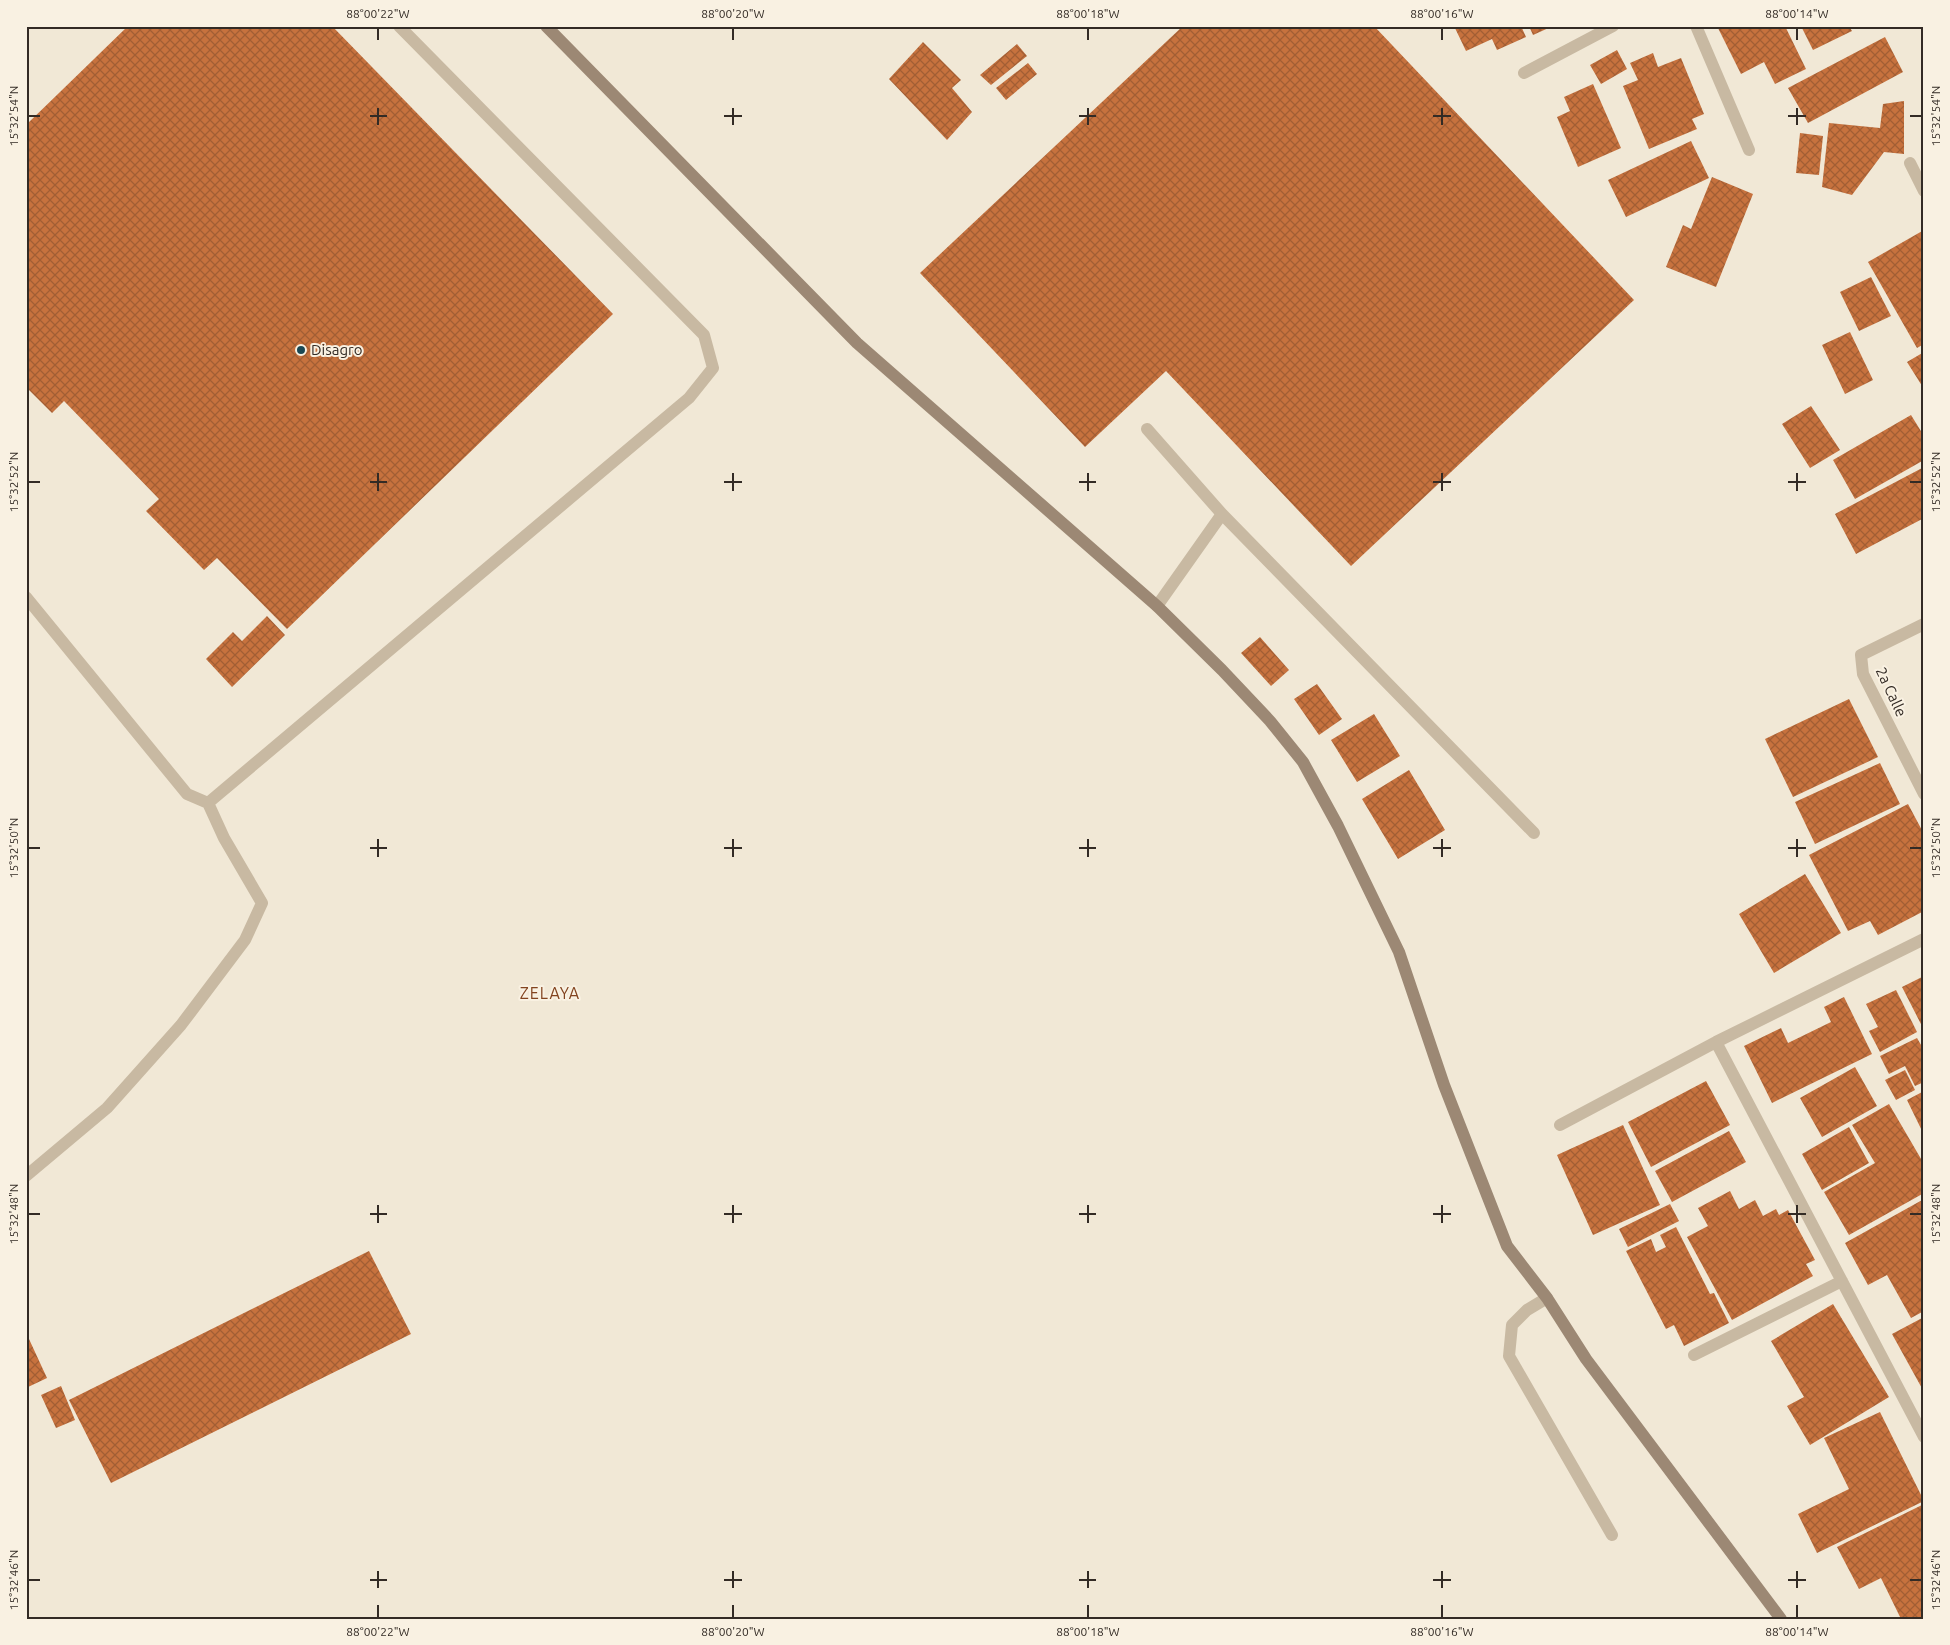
<svg xmlns="http://www.w3.org/2000/svg" width="1950" height="1645" viewBox="0 0 1950 1645" font-family="Ubuntu,sans-serif">
<style>
.building{fill:url(#building-cross-hatch)}
.lines{fill:none;stroke-linecap:round;stroke-linejoin:round}
.lane{stroke:#c8b9a2;stroke-width:12}
.street{stroke:#c8b9a2;stroke-width:12}
.secondary{stroke:#9c8874;stroke-width:12}
.ticks{fill:none;stroke:#332b25;stroke-width:2}
.poi-dot{fill:#1a4854;stroke:#f9f1e2;stroke-width:2}
.labels{text-anchor:middle;stroke-width:4;stroke-linejoin:round;paint-order:stroke}
.poi-label{font-size:15px;fill:#332b25;stroke:#f9f1e2;text-anchor:start}
.street-label{font-size:15px;fill:#332b25;stroke:#f9f1e2}
.neighbourhood-label{font-size:16px;letter-spacing:1px;fill:#82431e;stroke:#f9f1e2}
.neatline{fill:none;stroke:#332b25;stroke-width:2}
.ticks-label{font-size:12px;text-anchor:middle;fill:#332b25}
</style>
<defs>
<pattern id="building-cross-hatch" width="8" height="8" patternUnits="userSpaceOnUse" patternTransform="scale(1.25)"><rect width="8" height="8" fill="#c7723e"/><path d="M0 0l8 8M0 8l8-8" fill="none" stroke="#a25e34"/></pattern>
</defs>
<rect width="100%" height="100%" fill="#f1e8d6"/>
<!-- building -->
<path class="building" d="M128,26H332L613,314L287,629L217,558L204,570L146,511L159,499L64,401L52,413L26,387V125Z
M1183,26H1374L1634,300L1351,566L1166,371L1085,447L920,273Z
M1454,26H1521L1526,37L1497,50L1492,39L1466,51Z
M1529,26H1553L1533,35Z
M1717,26H1785L1806,69L1775,84L1764,62L1741,74Z
M1801,26H1849L1852,31L1813,50Z
M1885,37L1903,72L1808,123L1788,88Z
M923,42L961,80L952,88L972,112L947,140L889,79Z
M1017,44L1027,56L991,85L980,75Z
M1617,50L1627,69L1601,84L1590,65Z
M1653,53L1658,67L1681,58L1704,114L1692,119L1697,129L1649,149L1623,86L1638,80L1630,63Z
M1028,63L1037,74L1006,100L996,88Z
M1593,84L1621,148L1578,167L1557,117L1570,111L1564,97Z
M1904,101V154L1884,152L1852,195L1822,187L1829,123L1880,128L1883,104Z
M1800,133L1823,136L1819,175L1796,173Z
M1691,141L1709,178L1626,217L1608,180Z
M1712,177L1753,194L1716,287L1666,267L1683,225L1691,229Z
M1924,230V344L1917,348L1868,262Z
M1871,277L1891,316L1859,331L1840,292Z
M1850,332L1873,380L1845,394L1822,345Z
M1924,352V389L1907,362Z
M1811,406L1840,450L1810,468L1782,424Z
M1911,415L1924,436V460L1855,499L1833,460Z
M1924,467V518L1856,554L1835,514Z
M267,616L285,635L232,687L206,659L233,632L242,641Z
M1260,637L1289,670L1271,686L1241,653Z
M1317,684L1342,719L1319,735L1294,699Z
M1849,699L1878,757L1793,797L1765,739Z
M1374,714L1400,756L1357,782L1331,740Z
M1880,763L1900,804L1815,844L1795,802Z
M1409,770L1445,830L1398,859L1362,799Z
M1908,804L1924,834V911L1878,935L1870,921L1848,931L1809,855Z
M1805,874L1841,933L1774,973L1739,914Z
M1924,976V1030L1902,987Z
M1896,990L1917,1032L1880,1052L1869,1031L1878,1027L1866,1004Z
M1844,997L1872,1054L1772,1103L1744,1046L1781,1028L1788,1043L1831,1022L1824,1007Z
M1917,1038L1924,1050V1082L1915,1086L1905,1066L1889,1074L1880,1056Z
M1855,1067L1877,1106L1822,1137L1800,1098Z
M1905,1070L1915,1090L1896,1100L1885,1080Z
M1706,1081L1730,1125L1651,1167L1628,1122Z
M1924,1091V1135L1907,1100Z
M1889,1104L1924,1164V1193L1849,1235L1824,1192L1875,1163L1852,1125Z
M1623,1125L1660,1205L1593,1235L1557,1155Z
M1849,1127L1869,1163L1822,1190L1802,1154Z
M1729,1131L1746,1162L1672,1202L1655,1171Z
M1730,1191L1739,1209L1755,1200L1763,1216L1776,1209L1779,1215L1788,1210L1815,1260L1806,1264L1813,1276L1732,1320L1687,1237L1708,1226L1698,1208Z
M1924,1199V1311L1911,1318L1887,1275L1868,1285L1845,1243Z
M1670,1204L1679,1221L1628,1247L1619,1229Z
M1676,1227L1710,1294L1714,1293L1729,1323L1684,1346L1674,1325L1666,1329L1626,1251L1651,1239L1656,1252L1666,1247L1660,1235Z
M369,1251L411,1334L111,1483L69,1400Z
M1833,1304L1889,1397L1810,1445L1787,1406L1804,1397L1771,1341Z
M1924,1317V1392L1892,1334Z
M29,1339L47,1378L26,1388V1340Z
M61,1386L75,1420L56,1428L41,1395Z
M1880,1412L1924,1501L1817,1553L1798,1514L1849,1489L1824,1438Z
M1924,1504V1619H1901L1881,1578L1859,1589L1837,1547Z"/>
<g class="lines">
<!-- lane -->
<path class="lane" d="M1910,163L1924,191
M1147,429L1222,514L1157,606
M1222,514L1534,833
M26,597L187,794L208,803L224,838L262,903L245,940L181,1025L107,1108L26,1176
M208,803L689,398L713,368L704,335L399,26
M1716,1042L1924,1437
M1560,1125L1716,1042L1924,939
M1547,1298L1527,1310L1512,1325L1509,1356L1612,1535
M1694,1355L1842,1281"/>
<!-- street -->
<path class="street" d="M1696,26L1749,150
M1524,73L1613,26
M1924,624L1861,655L1863,674L1924,794"/>
<!-- secondary -->
<path class="secondary" d="M546,26L857,343L1157,606L1222,670L1270,721L1303,762L1338,826L1399,952L1444,1085L1507,1246L1547,1298L1586,1359L1781,1619"/>
</g>
<!-- ticks -->
<path class="ticks" d="M378,28V40M733,28V40M1088,28V40M1442,28V40M1797,28V40M378,108V125M733,108V125M1088,108V125M1442,108V125M1797,108V125M28,116H40M370,116H387M724,116H742M1079,116H1096M1433,116H1451M1788,116H1806M1910,116H1922M378,473V491M733,473V491M1088,473V491M1442,473V491M1797,473V491M28,482H40M370,482H387M724,482H742M1079,482H1096M1433,482H1451M1788,482H1806M1910,482H1922M378,839V857M733,839V857M1088,839V857M1442,839V857M1797,839V857M28,848H40M370,848H387M724,848H742M1079,848H1096M1433,848H1451M1788,848H1806M1910,848H1922M378,1205V1223M733,1205V1223M1088,1205V1223M1442,1205V1223M1797,1205V1223M28,1214H40M370,1214H387M724,1214H742M1079,1214H1096M1433,1214H1451M1788,1214H1806M1910,1214H1922M378,1571V1588M733,1571V1588M1088,1571V1588M1442,1571V1588M1797,1571V1588M28,1580H40M370,1580H387M724,1580H742M1079,1580H1096M1433,1580H1451M1788,1580H1806M1910,1580H1922M378,1605V1618M733,1605V1618M1088,1605V1618M1442,1605V1618M1797,1605V1618"/>
<!-- markers -->
<circle class="poi-dot" cx="301" cy="350" r="5"/>
<g class="labels">
<!-- poi labels -->
<g class="poi-label">
<text x="311" y="355">Disagro</text>
</g>
<!-- street labels -->
<g class="street-label">
<text transform="translate(1891 692) rotate(65)" y="5">2a Calle</text>
</g>
<!-- neighbourhood labels -->
<g class="neighbourhood-label">
<text x="550" y="999">ZELAYA</text>
</g>
</g>
<!-- border -->
<rect width="1950" height="1645" fill="none" stroke="#f9f1e2" stroke-width="55"/>
<rect x="28" y="28" width="1894" height="1590" class="neatline"/>
<g class="ticks-label">
<text x="378" y="18">88°00'22"W</text>
<text x="733" y="18">88°00'20"W</text>
<text x="1088" y="18">88°00'18"W</text>
<text x="1442" y="18">88°00'16"W</text>
<text x="1797" y="18">88°00'14"W</text>
<text transform="translate(14 116) rotate(-90)" y="4">15°32'54"N</text>
<text transform="translate(1936 116) rotate(-90)" y="4">15°32'54"N</text>
<text transform="translate(14 482) rotate(-90)" y="4">15°32'52"N</text>
<text transform="translate(1936 482) rotate(-90)" y="4">15°32'52"N</text>
<text transform="translate(14 848) rotate(-90)" y="4">15°32'50"N</text>
<text transform="translate(1936 848) rotate(-90)" y="4">15°32'50"N</text>
<text transform="translate(14 1214) rotate(-90)" y="4">15°32'48"N</text>
<text transform="translate(1936 1214) rotate(-90)" y="4">15°32'48"N</text>
<text transform="translate(14 1580) rotate(-90)" y="4">15°32'46"N</text>
<text transform="translate(1936 1580) rotate(-90)" y="4">15°32'46"N</text>
<text x="378" y="1636">88°00'22"W</text>
<text x="733" y="1636">88°00'20"W</text>
<text x="1088" y="1636">88°00'18"W</text>
<text x="1442" y="1636">88°00'16"W</text>
<text x="1797" y="1636">88°00'14"W</text>
</g>
</svg>
